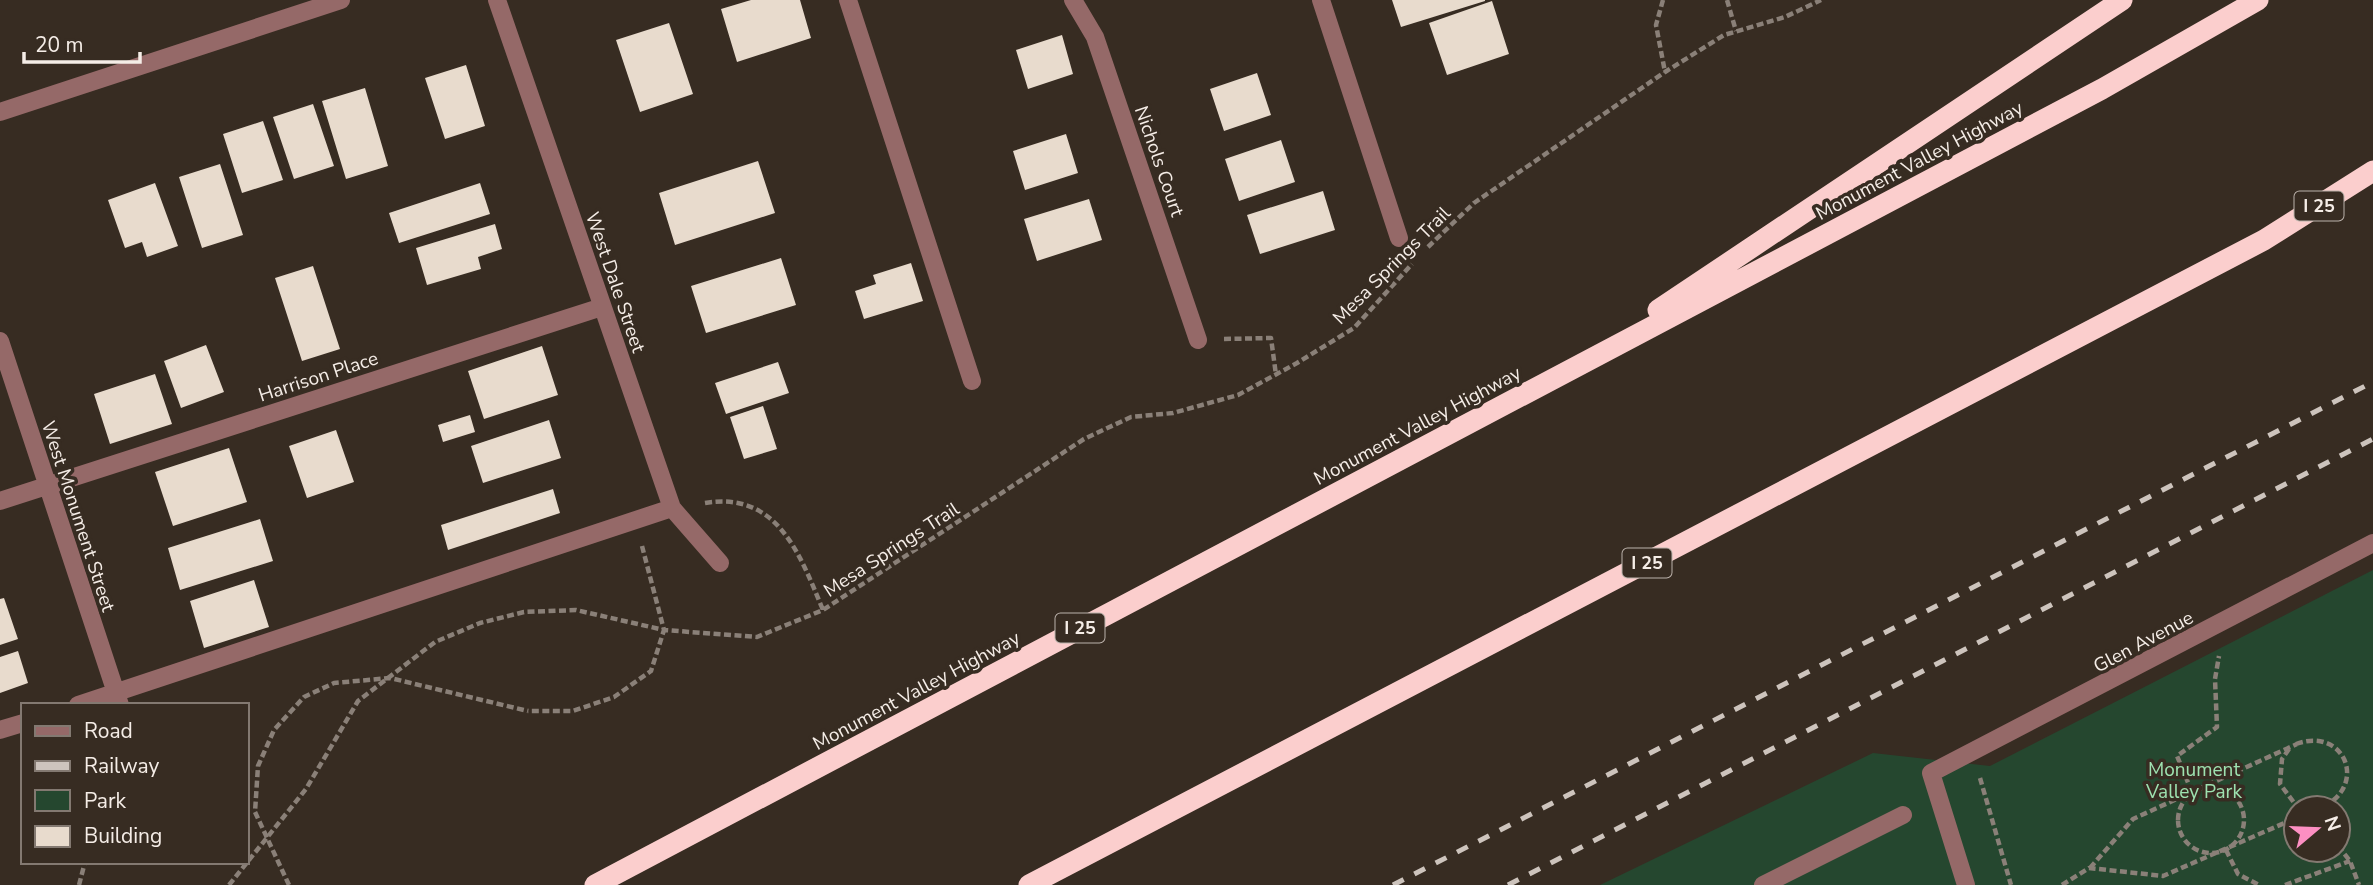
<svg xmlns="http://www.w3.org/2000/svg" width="2373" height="885" viewBox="0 0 2373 885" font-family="'Nunito Sans',sans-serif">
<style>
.green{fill:#25472f;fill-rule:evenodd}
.building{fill:#e8dbcd}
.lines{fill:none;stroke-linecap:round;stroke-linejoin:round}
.path{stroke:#8a8078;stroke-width:4.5;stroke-dasharray:7 3.5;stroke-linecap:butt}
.minor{stroke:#956968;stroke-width:18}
.highway{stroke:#fbcecd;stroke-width:21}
.rail{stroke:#cdc4bd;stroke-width:5;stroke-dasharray:12 12;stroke-linecap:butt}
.path-bridge{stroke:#8a8078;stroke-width:4.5;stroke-dasharray:7 3.5;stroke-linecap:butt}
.labels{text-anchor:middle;stroke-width:7;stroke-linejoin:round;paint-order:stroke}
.shield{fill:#372c22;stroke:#bcb3ac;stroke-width:2}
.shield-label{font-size:18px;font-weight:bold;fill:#f5ede7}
.street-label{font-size:19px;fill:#f5ede7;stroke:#372c22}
.park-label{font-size:19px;fill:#9ee2b0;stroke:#372c22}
</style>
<rect width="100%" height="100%" fill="#372c22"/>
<!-- green -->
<path class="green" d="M2373,570V885H1600L1873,753L1990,766ZM2296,808H2338V850H2296Z"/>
<!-- building -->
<path class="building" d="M751,0H800L811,38L737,62L721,9Z
M1392,0H1485V1L1401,27Z
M1492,1L1509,54L1447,75L1429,23Z
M669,23L693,94L640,112L616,40Z
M1062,35L1073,74L1028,89L1016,50Z
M466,65L485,126L445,139L425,78Z
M1257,73L1271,115L1224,131L1210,89Z
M365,88L388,166L346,179L322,101Z
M313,104L334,166L294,179L273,117Z
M263,121L283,180L242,193L223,134Z
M1066,134L1078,173L1025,190L1013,151Z
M1281,140L1295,182L1239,201L1225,159Z
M758,161L775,213L675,245L659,193Z
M220,164L243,235L202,248L179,177Z
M155,183L178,246L147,257L142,242L125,248L108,200Z
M480,183L490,214L399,243L389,213Z
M1323,191L1335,230L1260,254L1247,215Z
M1089,199L1102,240L1037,261L1024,219Z
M495,224L502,249L478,257L481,269L427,285L416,248Z
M781,258L796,305L706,333L691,286Z
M911,263L923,301L864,319L855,291L876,284L873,275Z
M313,266L340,349L302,361L275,278Z
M206,345L224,392L181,408L164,361Z
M542,346L558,395L484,419L468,371Z
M778,362L789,393L726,414L715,383Z
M155,374L172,424L110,444L94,394Z
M763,406L777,449L744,459L730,417Z
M470,415L475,432L443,442L438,425Z
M549,420L561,458L483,483L471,446Z
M336,430L354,482L307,498L289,446Z
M229,448L247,502L173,526L155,472Z
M553,489L560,513L448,550L441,525Z
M260,519L273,561L180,590L168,548Z
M254,580L269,627L204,648L190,601Z
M4,598L18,639L0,645V599Z
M18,651L28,683L0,693V657Z"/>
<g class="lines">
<!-- path -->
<path class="path" d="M1663,0L1656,25L1665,72
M1727,0L1736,31
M1428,247L1474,203L1665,72L1724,35L1785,17L1821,0
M1224,339L1271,338L1276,375
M705,503C778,491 800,555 823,610
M642,546L664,630L757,637L823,610L1084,439L1131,417L1173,413L1238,395L1297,363L1354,328L1412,264
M2296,744C2345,726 2369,786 2321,808
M2289,749L2282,759L2280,784L2295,804L2308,808
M1980,778L2011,885
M2178 820a33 33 0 1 1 66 0a33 33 0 1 1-66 0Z
M2192,792L2177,756L2217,727L2215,679L2219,656
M2338,846L2350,861L2359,885
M2226,850L2238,874L2259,885
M2090,868L2133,819L2297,744
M79,885L85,862
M229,885L306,789L358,701L435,642L480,623L524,612L576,610L664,630L651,671L614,697L573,711H528
M2062,885L2089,868L2163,876L2296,818
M2285,885L2350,861"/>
<!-- minor -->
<path class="minor" d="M497,0L672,508L720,563
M848,0L972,381
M1073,0L1095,37L1198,340
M1321,0L1399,238
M0,112L341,0
M0,341L120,705
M0,501L602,307
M78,705L672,508
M0,730L23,723
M1763,885L1903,815
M1966,885L1931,773L2373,543"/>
<!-- highway -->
<path class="highway" d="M1658,310L2122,0
M595,885L2102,89L2258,0
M1029,885L2264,240L2373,171"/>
<!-- rail -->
<path class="rail" d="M1393,885L2373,382
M1508,885L2373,439"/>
<!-- path-bridge -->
<path class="path-bridge" d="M289,885L255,812L258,766L274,730L304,697L334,683L390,678L528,711"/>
</g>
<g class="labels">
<!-- shield labels -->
<g class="shield">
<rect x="2294.5" y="191.5" width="49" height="29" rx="5"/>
<rect x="1622.5" y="548.5" width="49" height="29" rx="5"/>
<rect x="1055.5" y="613.5" width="49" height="29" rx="5"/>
</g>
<g class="shield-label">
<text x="2319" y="212">I 25</text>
<text x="1647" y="569">I 25</text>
<text x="1080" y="634">I 25</text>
</g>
<!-- street labels -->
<g class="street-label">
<text transform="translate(1919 160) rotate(-28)" y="7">Monument Valley Highway</text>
<text transform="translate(1160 161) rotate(71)" y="7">Nichols Court</text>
<text transform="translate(1391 265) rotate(-45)" y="7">Mesa Springs Trail</text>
<text transform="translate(616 282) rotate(71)" y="7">West Dale Street</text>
<text transform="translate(318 376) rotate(-18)" y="7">Harrison Place</text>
<text transform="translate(1417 425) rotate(-28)" y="7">Monument Valley Highway</text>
<text transform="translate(79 516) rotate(72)" y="7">West Monument Street</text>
<text transform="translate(891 549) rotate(-33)" y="7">Mesa Springs Trail</text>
<text transform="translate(2143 641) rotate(-28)" y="7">Glen Avenue</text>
<text transform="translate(916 690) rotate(-28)" y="7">Monument Valley Highway</text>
</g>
<!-- park labels -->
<g class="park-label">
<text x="2194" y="776">Monument<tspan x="2194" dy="22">Valley Park</tspan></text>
</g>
</g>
<!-- legend -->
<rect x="21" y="703" width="228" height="161" fill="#372c22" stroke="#837971" stroke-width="2"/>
<rect x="35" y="726" width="35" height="10" fill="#956968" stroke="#837971" stroke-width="2"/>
<text x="84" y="738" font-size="21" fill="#f5ede7">Road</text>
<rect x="35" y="761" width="35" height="10" fill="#cdc4bd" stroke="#837971" stroke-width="2"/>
<text x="84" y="773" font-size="21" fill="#f5ede7">Railway</text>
<rect x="35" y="790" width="35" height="21" fill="#25472f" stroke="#837971" stroke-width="2"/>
<text x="84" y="808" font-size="21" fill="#f5ede7">Park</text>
<rect x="35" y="826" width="35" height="21" fill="#e8dbcd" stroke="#837971" stroke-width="2"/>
<text x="84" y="843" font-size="21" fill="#f5ede7">Building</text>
<!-- north arrow -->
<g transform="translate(2317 829) rotate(71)"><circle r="33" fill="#372c22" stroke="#837971" stroke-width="2"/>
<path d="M0-5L12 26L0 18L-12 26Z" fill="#fc8fc2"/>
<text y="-10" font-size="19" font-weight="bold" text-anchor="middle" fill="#f5ede7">N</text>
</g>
<!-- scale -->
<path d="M24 52v10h116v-10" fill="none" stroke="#f5ede7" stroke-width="3.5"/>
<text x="35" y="52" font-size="21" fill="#f5ede7" stroke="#372c22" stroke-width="5" paint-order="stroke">20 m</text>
</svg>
